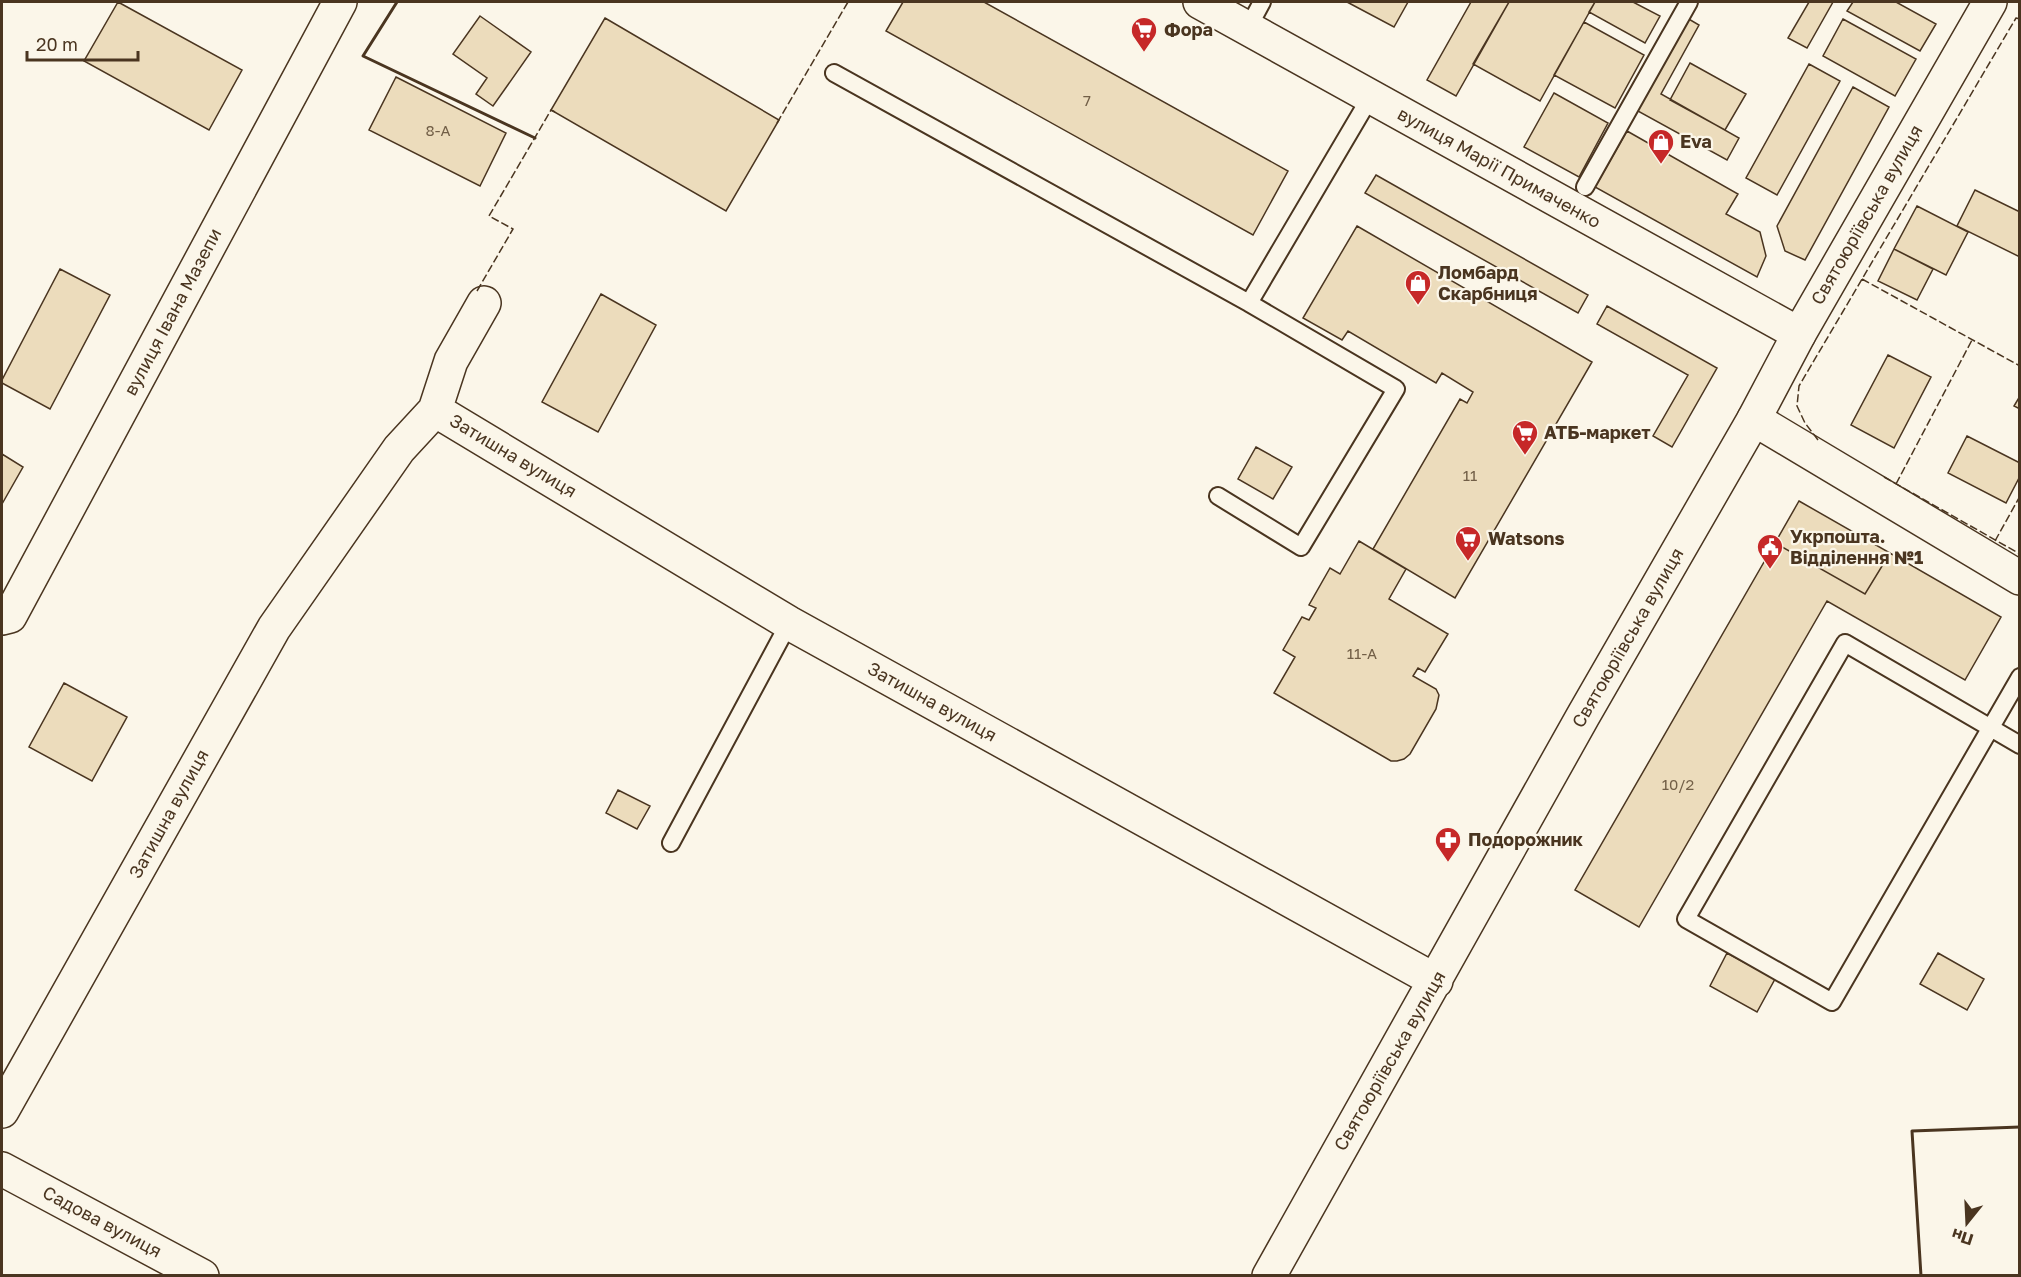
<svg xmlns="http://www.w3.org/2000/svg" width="2021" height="1277" viewBox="0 0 2021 1277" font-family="'Golos Text',sans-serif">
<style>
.building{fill:#ecdcbc;stroke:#4a3520;stroke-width:1.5}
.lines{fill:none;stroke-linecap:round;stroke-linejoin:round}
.lane-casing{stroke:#4a3520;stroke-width:20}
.street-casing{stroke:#4a3520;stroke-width:36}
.secondary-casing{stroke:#4a3520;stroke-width:36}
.lane{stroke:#fbf6e9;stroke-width:16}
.street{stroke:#fbf6e9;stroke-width:33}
.secondary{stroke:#fbf6e9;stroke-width:33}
.fence{stroke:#4a3520;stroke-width:1.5;stroke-dasharray:8 3;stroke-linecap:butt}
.wall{stroke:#4a3520;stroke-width:3}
.labels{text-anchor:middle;stroke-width:4.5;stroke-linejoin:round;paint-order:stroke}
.number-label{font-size:15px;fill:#725f47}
.poi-label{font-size:18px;font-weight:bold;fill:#4a3520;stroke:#fbf6e9;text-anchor:start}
.street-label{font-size:18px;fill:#4a3520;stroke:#fbf6e9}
</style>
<rect width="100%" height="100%" fill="#fbf6e9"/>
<!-- building -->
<path class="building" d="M118,2L242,70L209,130L84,61Z
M903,2H984L1288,171L1253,235L886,31Z
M1347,2H1408L1394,27Z
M1471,2H1509L1456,96L1427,80Z
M1509,2H1595L1540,101L1473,64Z
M1595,2H1633L1660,16L1645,43L1589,12Z
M1809,2H1833L1807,48L1788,38Z
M1853,2H1896L1936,24L1920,51L1847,11Z
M480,16L531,52L493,106L476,94L487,78L453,54Z
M605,18L779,120L726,211L551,110Z
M1687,18L1699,25L1661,94L1739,138L1727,160L1636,110Z
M1843,19L1916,59L1895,96L1823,56Z
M1584,22L1644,55L1615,108L1554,75Z
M1690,63L1746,94L1725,130L1670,100Z
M1809,64L1840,81L1777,195L1746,178Z
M396,77L506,133L480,186L369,130Z
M1853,87L1889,107L1805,260L1785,251L1777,226Z
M1554,93L1608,123L1579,177L1524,147Z
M1627,131L1738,194L1726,214L1760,232L1766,256L1757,277L1595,187Z
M1376,175L1588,295L1578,313L1365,193Z
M1975,190L2020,212V257L1957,226Z
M1917,206L1968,232L1946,275L1894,249Z
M1357,226L1592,362L1455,598L1373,549L1460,399L1467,403L1473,392L1442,373L1436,383L1348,331L1342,340L1303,318Z
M1894,249L1933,269L1917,300L1878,281Z
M60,269L110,295L50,409L2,383V380Z
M601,294L656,325L598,432L542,402Z
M1607,306L1717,368L1672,447L1653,436L1688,375L1597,324Z
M1888,355L1931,377L1894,448L1851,425Z
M2020,396V409L2014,406Z
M1967,436L2020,463V476L2006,503L1948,473Z
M1256,447L1292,467L1273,499L1238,479Z
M2,454L23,467L2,504Z
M1799,501L1890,553L1865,594L1775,543Z
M1359,541L1406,569L1389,599L1448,634L1425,672L1418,668L1413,676L1436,689L1439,695L1436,709L1410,754L1404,759L1397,761H1391L1274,693L1295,657L1283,650L1302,617L1309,620L1316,608L1309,605L1330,568L1340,574Z
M1775,543L1865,594L1890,553L2001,617L1965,680L1827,601L1639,927L1575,890Z
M64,683L127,717L92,781L29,747Z
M618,790L650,806L637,829L606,813Z
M1727,953L1775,979L1757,1012L1710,986Z
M1938,953L1984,979L1967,1010L1920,984Z"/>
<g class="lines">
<!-- lane casing -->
<g class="lane-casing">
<path id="lane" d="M1248,28L1262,2
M834,73L1249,303L1371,96
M1585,187L1689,2
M1218,496L1301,547L1396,389L1249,303
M2020,677L1832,1002L1686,919L1845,643L2020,745
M671,843L789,623"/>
</g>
<!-- street casing -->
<g class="street-casing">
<path id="street" d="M1200,2L1799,334
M435,410L789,623L1436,981
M2,618L10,616L340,2
M2,1111L274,628L399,449L435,410L451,361L484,303
M2,1169L202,1276
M1269,1276L1583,716L1754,419"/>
</g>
<!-- secondary casing -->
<g class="secondary-casing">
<path id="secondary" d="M1990,2L1799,334L1754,419L2020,578"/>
</g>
<!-- lane -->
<use href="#lane" class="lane"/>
<!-- street -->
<use href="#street" class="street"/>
<!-- secondary -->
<use href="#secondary" class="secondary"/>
<!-- fence -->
<path class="fence" d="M777,123L848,2
M1862,279L2020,366
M477,291L513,229L489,216L551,110L555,112
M1818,440L1805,423L1797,406L1799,386L2016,18L2020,19
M1884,477L2020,554
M1896,484L1972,340
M1995,541L2020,496"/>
<!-- wall -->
<path class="wall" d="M397,2L363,56L535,138
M1921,1276L1912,1131L2020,1127"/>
</g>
<!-- icons -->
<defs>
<g id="supermarket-pin" transform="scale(1.35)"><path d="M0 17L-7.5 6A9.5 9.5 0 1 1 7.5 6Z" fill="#c62828" stroke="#fbf6e9"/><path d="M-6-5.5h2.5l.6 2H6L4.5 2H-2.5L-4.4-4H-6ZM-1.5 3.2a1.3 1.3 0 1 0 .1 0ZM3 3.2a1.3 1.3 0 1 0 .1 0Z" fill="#fff"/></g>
<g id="shop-pin" transform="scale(1.35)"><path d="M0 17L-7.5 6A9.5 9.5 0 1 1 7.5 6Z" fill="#c62828" stroke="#fbf6e9"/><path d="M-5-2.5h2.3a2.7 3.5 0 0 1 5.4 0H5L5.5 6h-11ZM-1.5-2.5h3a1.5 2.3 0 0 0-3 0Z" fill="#fff"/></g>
<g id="civic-pin" transform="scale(1.35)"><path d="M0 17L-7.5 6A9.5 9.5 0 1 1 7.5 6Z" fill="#c62828" stroke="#fbf6e9"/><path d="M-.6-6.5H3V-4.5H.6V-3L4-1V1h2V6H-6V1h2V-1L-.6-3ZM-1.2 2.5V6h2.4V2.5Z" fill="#fff"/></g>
<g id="pharmacy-pin" transform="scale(1.35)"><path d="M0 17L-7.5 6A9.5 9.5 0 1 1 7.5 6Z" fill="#c62828" stroke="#fbf6e9"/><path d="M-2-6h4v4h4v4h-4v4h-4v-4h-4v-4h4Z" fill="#fff"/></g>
</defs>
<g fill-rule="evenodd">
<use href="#supermarket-pin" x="1144" y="30"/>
<use href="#shop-pin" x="1661" y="142"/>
<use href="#shop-pin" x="1418" y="283"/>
<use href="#supermarket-pin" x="1525" y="433"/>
<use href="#supermarket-pin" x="1468" y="539"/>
<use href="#civic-pin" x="1770" y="547"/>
<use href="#pharmacy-pin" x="1448" y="840"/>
</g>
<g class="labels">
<!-- number labels -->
<g class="number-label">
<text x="1087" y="106">7</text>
<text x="438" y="136">8-А</text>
<text x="1470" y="481">11</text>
<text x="1362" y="659">11-А</text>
<text x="1678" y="790">10/2</text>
</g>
<!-- poi labels -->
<g class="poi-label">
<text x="1164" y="36">Фора</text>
<text x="1680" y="148">Eva</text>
<text x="1438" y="279">Ломбард<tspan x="1438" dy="21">Скарбниця</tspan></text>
<text x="1544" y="439">АТБ-маркет</text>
<text x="1790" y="543">Укрпошта.<tspan x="1790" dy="21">Відділення №1</tspan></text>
<text x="1488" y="545">Watsons</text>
<text x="1468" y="846">Подорожник</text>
</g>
<!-- street labels -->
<g class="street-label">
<text transform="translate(1499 168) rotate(29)" y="6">вулиця Марії Примаченко</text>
<text transform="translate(1867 215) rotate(-60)" y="6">Святоюріївська вулиця</text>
<text transform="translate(173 312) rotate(-62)" y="6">вулиця Івана Мазепи</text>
<text transform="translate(513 456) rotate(31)" y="6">Затишна вулиця</text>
<text transform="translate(1628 638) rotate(-60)" y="6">Святоюріївська вулиця</text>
<text transform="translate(932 702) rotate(29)" y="6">Затишна вулиця</text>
<text transform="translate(169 814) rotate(-61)" y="6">Затишна вулиця</text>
<text transform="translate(1390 1061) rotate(-60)" y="6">Святоюріївська вулиця</text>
<text transform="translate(102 1222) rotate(28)" y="6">Садова вулиця</text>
</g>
</g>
<!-- border -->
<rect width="2021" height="1277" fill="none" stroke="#4a3520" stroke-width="6"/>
<!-- north arrow -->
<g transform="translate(1967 1223) rotate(198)" stroke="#fbf6e9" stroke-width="4.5" paint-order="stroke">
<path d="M0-4.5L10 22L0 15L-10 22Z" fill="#4a3520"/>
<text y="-9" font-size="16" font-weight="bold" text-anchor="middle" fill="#4a3520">Пн</text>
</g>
<!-- scale -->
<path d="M27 51v9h111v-9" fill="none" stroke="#4a3520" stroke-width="3"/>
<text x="36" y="51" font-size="18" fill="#4a3520" stroke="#fbf6e9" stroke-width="4.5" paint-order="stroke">20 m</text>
</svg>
